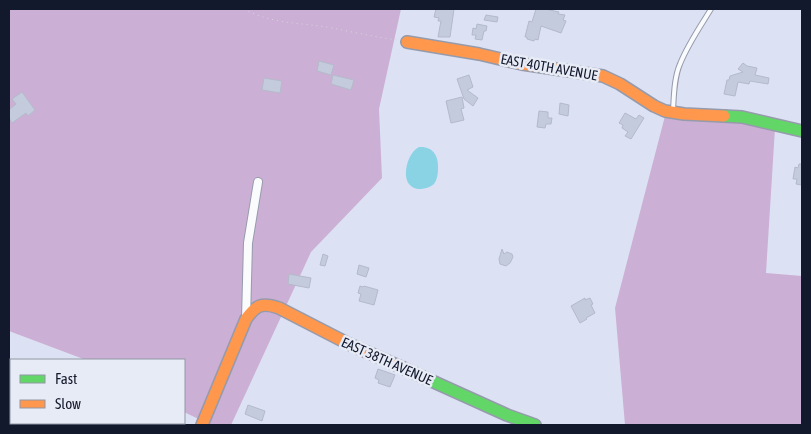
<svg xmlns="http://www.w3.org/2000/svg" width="811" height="434" viewBox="0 0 811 434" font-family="'Asap Condensed',sans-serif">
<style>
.forest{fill:#ccafd4}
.water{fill:#8ad3e5}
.building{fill:#c4cbdd;stroke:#b4bacb}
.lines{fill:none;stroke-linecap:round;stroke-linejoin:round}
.lane-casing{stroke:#969bac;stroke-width:6}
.street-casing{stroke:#969bac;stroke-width:10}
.fast-casing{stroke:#969bac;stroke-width:14}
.slow-casing{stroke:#969bac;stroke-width:14}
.jam-casing{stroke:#969bac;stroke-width:14}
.path{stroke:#d6d8de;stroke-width:1;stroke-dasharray:1 4;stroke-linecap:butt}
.lane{stroke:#fafbfd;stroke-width:4}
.street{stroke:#fafbfd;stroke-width:8}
.fast{stroke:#63d668;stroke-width:11}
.slow{stroke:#ff974d;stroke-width:11}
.jam{stroke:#b3261e;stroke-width:11}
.labels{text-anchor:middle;stroke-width:5;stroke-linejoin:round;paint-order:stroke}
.street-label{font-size:14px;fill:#13192c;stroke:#e7ebf6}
</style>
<rect width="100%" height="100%" fill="#dce2f4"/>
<!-- forest -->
<path class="forest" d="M9,9H401L379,109L382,178L311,252L231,425H211L184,412V360H86L9,331Z
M665,116L724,119L775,128L766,273L802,276V425H625L615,308Z
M9,412L11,413V423H33L39,425H9Z"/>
<!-- water -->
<path class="water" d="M419,147C433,146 439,156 438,169C438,174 437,180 434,184C431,187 424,189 419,189C416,189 411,187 409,184C402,175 408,152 419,147Z"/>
<!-- building -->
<path class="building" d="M436,9H454L450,37H438L441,21H438L439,18L434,17Z
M536,9H545L559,12L558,14L565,15L563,20L566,21L561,33L541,26L538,40L535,39L534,41L527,39V37H525L529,21L532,22Z
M486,15L498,17L497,22L484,20Z
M477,24L487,26L486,31H484L482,40L475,39L476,35H472L473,28L476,29Z
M319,61L334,65L331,75L317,71Z
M743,63L747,66L757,68L755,75L769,78L768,84L750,81L749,84L738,82L735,96L724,94L727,80H729L730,76L743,72L738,69Z
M333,75L354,80L351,90L331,84Z
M469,75L473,87L467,90L478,98L473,106L464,99L457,79Z
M264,78L282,81L280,93L262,90Z
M22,92L35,110L28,116L26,113L12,123L9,118V110L16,104L12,99Z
M462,97L464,108L461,109L464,120L451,123L446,101Z
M560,103L569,105L568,116L559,114Z
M539,111L548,112V118H552L551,124H546L545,128L537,127Z
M625,113L636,119L639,115L644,118L631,139L625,136L628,132L622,128L623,125L619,123Z
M799,164H802V185L796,184L797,179H793L795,167L798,168Z
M502,249L504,254L507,252L512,254L513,257L510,263L506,266L500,264L499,259Z
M323,254L328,256L325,266L320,265Z
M359,265L369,268L366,277L357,274Z
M289,274L311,278L309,288L288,284Z
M360,286L363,287L364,286L378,290L374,305L359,301L361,294L358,293Z
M585,298V300L590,298L593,304L591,305L595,313L586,318L587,319L580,323L571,306Z
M378,369L395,375L390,387L378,383L379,380L375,378Z
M248,405L265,411L262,421L245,414Z"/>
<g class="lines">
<!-- lane casing -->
<g class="lane-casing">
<path id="lane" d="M673,110C674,95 674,78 680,64C688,44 700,27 711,9"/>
</g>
<!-- street casing -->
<g class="street-casing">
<path id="street" d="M246,319L248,243L258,182"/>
</g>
<!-- fast casing -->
<g class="fast-casing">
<path id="fast" d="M724,116L742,117L802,131
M403,368L507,415L535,425"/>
</g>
<!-- slow casing -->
<g class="slow-casing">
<path id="slow" d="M407,42L479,54L522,64L603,76L620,84L654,106L665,111L684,114L724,116
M9,390L11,391
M202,425L246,319C256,305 262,302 279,308L349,344L403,368"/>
</g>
<!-- jam casing -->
<g class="jam-casing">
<path id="jam" d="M85,423L91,425"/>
</g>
<!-- path -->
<path class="path" d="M244,9C274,25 300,22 332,28C353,32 375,37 397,40
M9,362L11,363
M159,423L165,425"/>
<!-- lane -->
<use href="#lane" class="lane"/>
<!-- street -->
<use href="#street" class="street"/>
<!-- fast -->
<use href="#fast" class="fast"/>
<!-- slow -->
<use href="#slow" class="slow"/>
<!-- jam -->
<use href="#jam" class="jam"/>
</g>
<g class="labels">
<!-- street labels -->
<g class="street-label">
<text transform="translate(549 67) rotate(10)" y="5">EAST 40TH AVENUE</text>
<text transform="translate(387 361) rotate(24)" y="5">EAST 38TH AVENUE</text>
</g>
</g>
<!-- border -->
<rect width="811" height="434" fill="none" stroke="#13192c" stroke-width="20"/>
<!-- legend -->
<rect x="10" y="359" width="175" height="65" fill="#e7ebf6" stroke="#9297a5"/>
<rect x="20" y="375" width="25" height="8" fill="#63d668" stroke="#9297a5"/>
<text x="55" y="384" font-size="15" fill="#13192c">Fast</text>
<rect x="20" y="400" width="25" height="8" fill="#ff974d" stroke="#9297a5"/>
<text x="55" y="409" font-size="15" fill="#13192c">Slow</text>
</svg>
